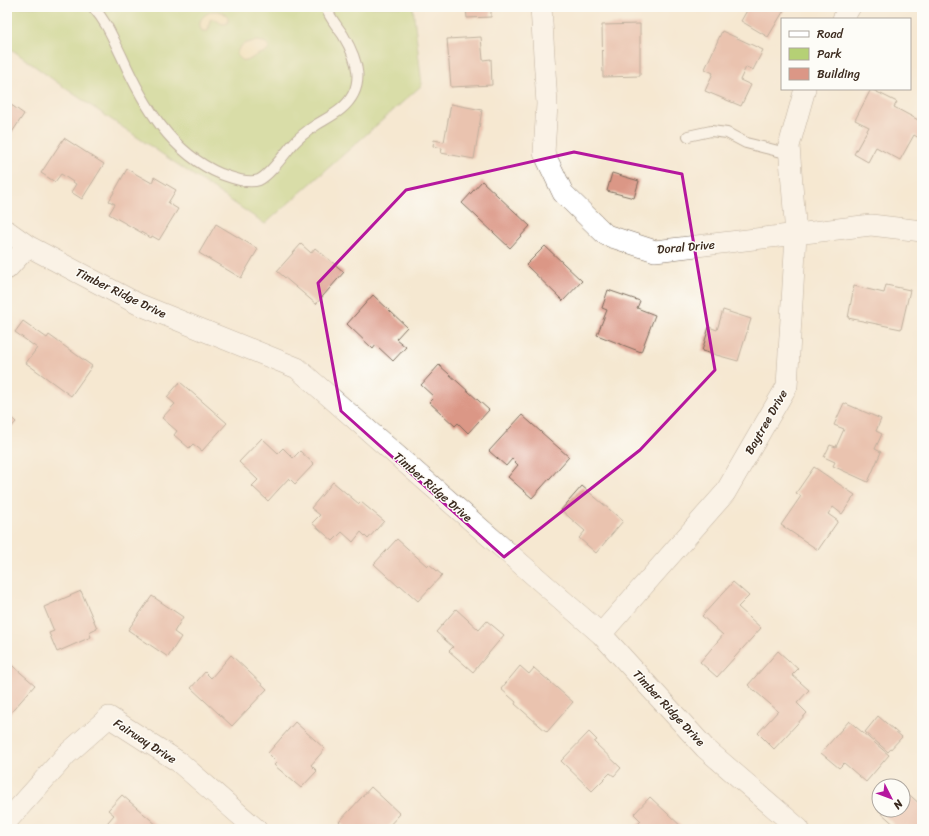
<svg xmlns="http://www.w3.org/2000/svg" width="929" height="836" viewBox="0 0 929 836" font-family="Sriracha,sans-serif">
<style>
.green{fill:#b5d075;stroke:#787d4a}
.sand{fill:#eeda9e;stroke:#94825e}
.building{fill:#db9786}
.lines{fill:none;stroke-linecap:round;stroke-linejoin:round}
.service-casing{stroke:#7c6c5d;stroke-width:12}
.minor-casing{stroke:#7c6c5d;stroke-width:22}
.service{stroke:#fff;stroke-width:10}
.minor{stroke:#fff;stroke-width:21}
.marked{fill:none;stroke:#b5179e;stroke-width:3;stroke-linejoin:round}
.labels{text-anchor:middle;stroke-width:3;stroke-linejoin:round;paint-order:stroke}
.street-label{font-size:12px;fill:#3b2a1e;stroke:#fdfcf7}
</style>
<rect width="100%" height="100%" fill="#fdfcf7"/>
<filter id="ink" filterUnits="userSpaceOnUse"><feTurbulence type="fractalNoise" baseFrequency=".025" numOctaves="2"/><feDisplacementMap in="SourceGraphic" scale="8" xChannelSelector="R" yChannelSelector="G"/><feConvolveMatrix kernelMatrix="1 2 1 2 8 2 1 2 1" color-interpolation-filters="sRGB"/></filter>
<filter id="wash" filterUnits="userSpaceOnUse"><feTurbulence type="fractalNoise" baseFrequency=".012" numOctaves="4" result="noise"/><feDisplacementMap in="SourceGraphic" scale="16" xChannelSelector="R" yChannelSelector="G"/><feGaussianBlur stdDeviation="0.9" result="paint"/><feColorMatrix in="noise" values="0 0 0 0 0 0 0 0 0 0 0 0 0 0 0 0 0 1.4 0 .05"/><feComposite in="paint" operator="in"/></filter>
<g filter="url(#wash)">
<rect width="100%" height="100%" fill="#f5e8d1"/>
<!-- green -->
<path class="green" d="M7,7H413L422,85L265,224L62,86L7,46Z"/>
<!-- sand -->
<path class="sand" d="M213,11C220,11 224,12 228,17V23C220,27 219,19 212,19L210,20L208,31H202C196,21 204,14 213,11Z
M257,41C263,42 269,42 269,49L266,52L259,54L247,61L242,60L237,55C237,44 248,42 257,41Z"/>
<g id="blocks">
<!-- building -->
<path class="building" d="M466,7H491V17L467,18Z
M749,7H786L768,37L741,21Z
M640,24V76L603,77L602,25Z
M722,31L763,50L753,70L746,67L740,80L751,85L741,106L705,91L713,73L705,69Z
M481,37L483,60L491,59L492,85L451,87L447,39Z
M871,89L897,102L894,107L922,122V140L914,135L900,160L876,147L868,162L854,154L869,127L855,120Z
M7,102L24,114L7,140Z
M451,104L482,110L474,159L441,153L442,148L433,146L434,140L444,142Z
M64,138L104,164L82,199L71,192L76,184L61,174L55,182L41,173Z
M127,169L152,183L154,177L176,190L168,203L178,209L159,240L152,236L151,238L109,214L115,204L109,201Z
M612,173L639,181L634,198L607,191Z
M482,181L530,226L510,248L462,203Z
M216,224L258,249L241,278L199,253Z
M301,244L311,253L315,248L344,272L316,304L277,271Z
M545,246L582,281L563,301L526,265Z
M886,285L910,290L901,329L848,318L854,286L884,293Z
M608,290L640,301L637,308L655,315L641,352L597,335L607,310L602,308Z
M373,295L407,327L396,339L406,347L393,361L376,345L373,349L347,324Z
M723,310L751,319L738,361L702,351L709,327L717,330Z
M23,321L47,338L49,335L92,366L71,396L26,363L37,348L15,332Z
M439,365L489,410L468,433L458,423L455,426L429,402L434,397L421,385Z
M180,382L227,423L202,451L193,444L189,448L174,435L177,431L162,418L175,404L167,397Z
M844,403L881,419L876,431L882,434L875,449L881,452L868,482L833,466L835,462L824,457L830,445L836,447L844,429L834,425Z
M7,414L16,422L7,432Z
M522,415L569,457L532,498L508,477L518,465L512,459L506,466L489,451Z
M262,438L278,453L283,448L293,458L300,451L314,464L295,484L289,478L268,501L252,486L258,480L239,462Z
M814,467L855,495L842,514L833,507L828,514L838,521L818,550L781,525L801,496L796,493Z
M333,482L359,504L361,502L384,521L368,539L361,532L353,542L342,532L333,541L312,523L320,515L311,508Z
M582,486L623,521L596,553L579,538L585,531L561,510Z
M397,539L427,566L429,564L442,575L418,601L400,585L399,587L374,564Z
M733,582L749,596L738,607L761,628L717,677L700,662L723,635L702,616Z
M81,591L97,628L89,632L91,637L57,652L49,633L54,631L44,607Z
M152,596L183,617L174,632L181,637L168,657L128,630Z
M456,609L479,630L487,621L504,635L473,672L449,651L453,647L436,632Z
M778,651L798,669L792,675L809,690L797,703L807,713L774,749L758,733L778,711L748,685Z
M231,655L267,689L232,726L191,688L205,672L211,678Z
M7,661L35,685L7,717Z
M520,666L529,674L534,668L573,702L547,732L515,704L516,702L501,689Z
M878,716L902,737L888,752L865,732Z
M849,721L889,755L866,782L844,763L839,768L821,753Z
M295,722L325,749L311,765L317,771L301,788L274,765L277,762L268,753Z
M589,732L597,740L594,742L621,768L614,776L610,773L592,791L561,761Z
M371,787L400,814L386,829H347L339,822Z
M903,789L922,806V829H899L878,810H903Z
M122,795L158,826L155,829H102L114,815L108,810Z
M650,797L684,829H633L641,821L634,814Z"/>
</g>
</g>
<g filter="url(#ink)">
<use href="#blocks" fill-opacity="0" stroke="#7c6c5d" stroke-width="1"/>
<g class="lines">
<!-- service casing -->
<g class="service-casing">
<path id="service" d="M93,7C108,24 112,37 122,57C143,104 171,153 221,174C232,178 248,184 259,180C270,175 285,153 293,144C299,137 307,131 316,125C324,120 334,115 341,109C367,87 358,60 343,35C337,26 329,17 326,7
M688,136L711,131L727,133L746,143L790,154"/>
</g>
<!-- minor casing -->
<g class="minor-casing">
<path id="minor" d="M541,7L547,104L544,153L563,193L606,235L655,251L871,225L922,231
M843,19L850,7
M7,231L28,246L138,304L297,368L601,634L705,748L799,829
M7,269L28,246
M601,634L725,493L787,386L796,235L789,146L805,89
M7,821L67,754L109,717L179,762L256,829"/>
</g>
<!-- service -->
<use href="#service" class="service"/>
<!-- minor -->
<use href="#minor" class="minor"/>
</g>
</g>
<!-- marked area -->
<path d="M0 0H929V836H0ZM574,152L682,174L715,370L640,450L504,557L341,411L318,283L406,190Z" fill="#f5e8d1" fill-opacity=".55" fill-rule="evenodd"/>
<path class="marked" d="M574,152L682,174L715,370L640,450L504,557L341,411L318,283L406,190Z"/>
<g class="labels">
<!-- street labels -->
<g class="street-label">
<text transform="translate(686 247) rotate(-5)" y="4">Doral Drive</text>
<text transform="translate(121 293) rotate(26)" y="4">Timber Ridge Drive</text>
<text transform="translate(766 422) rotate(-60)" y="4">Baytree Drive</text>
<text transform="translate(433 487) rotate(41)" y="4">Timber Ridge Drive</text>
<text transform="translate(669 708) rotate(47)" y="4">Timber Ridge Drive</text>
<text transform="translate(145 741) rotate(33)" y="4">Fairway Drive</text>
</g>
</g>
<!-- margin -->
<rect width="929" height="836" fill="none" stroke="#fdfcf7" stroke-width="24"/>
<!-- legend -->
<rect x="781" y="18" width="130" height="72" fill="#fdfcf7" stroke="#afa8a0"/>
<rect x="789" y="31" width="20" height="6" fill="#ffffff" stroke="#afa8a0"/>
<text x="817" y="38" font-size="12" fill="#3b2a1e">Road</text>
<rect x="789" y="48" width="20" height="12" fill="#b5d075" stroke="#afa8a0"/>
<text x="817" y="58" font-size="12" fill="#3b2a1e">Park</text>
<rect x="789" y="68" width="20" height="12" fill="#db9786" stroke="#afa8a0"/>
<text x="817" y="78" font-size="12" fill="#3b2a1e">Building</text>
<!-- north arrow -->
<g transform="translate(891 798) rotate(132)"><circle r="19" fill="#fdfcf7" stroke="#afa8a0"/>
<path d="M0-3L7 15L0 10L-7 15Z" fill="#b5179e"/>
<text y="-6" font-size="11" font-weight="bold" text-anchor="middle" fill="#3b2a1e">N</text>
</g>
</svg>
